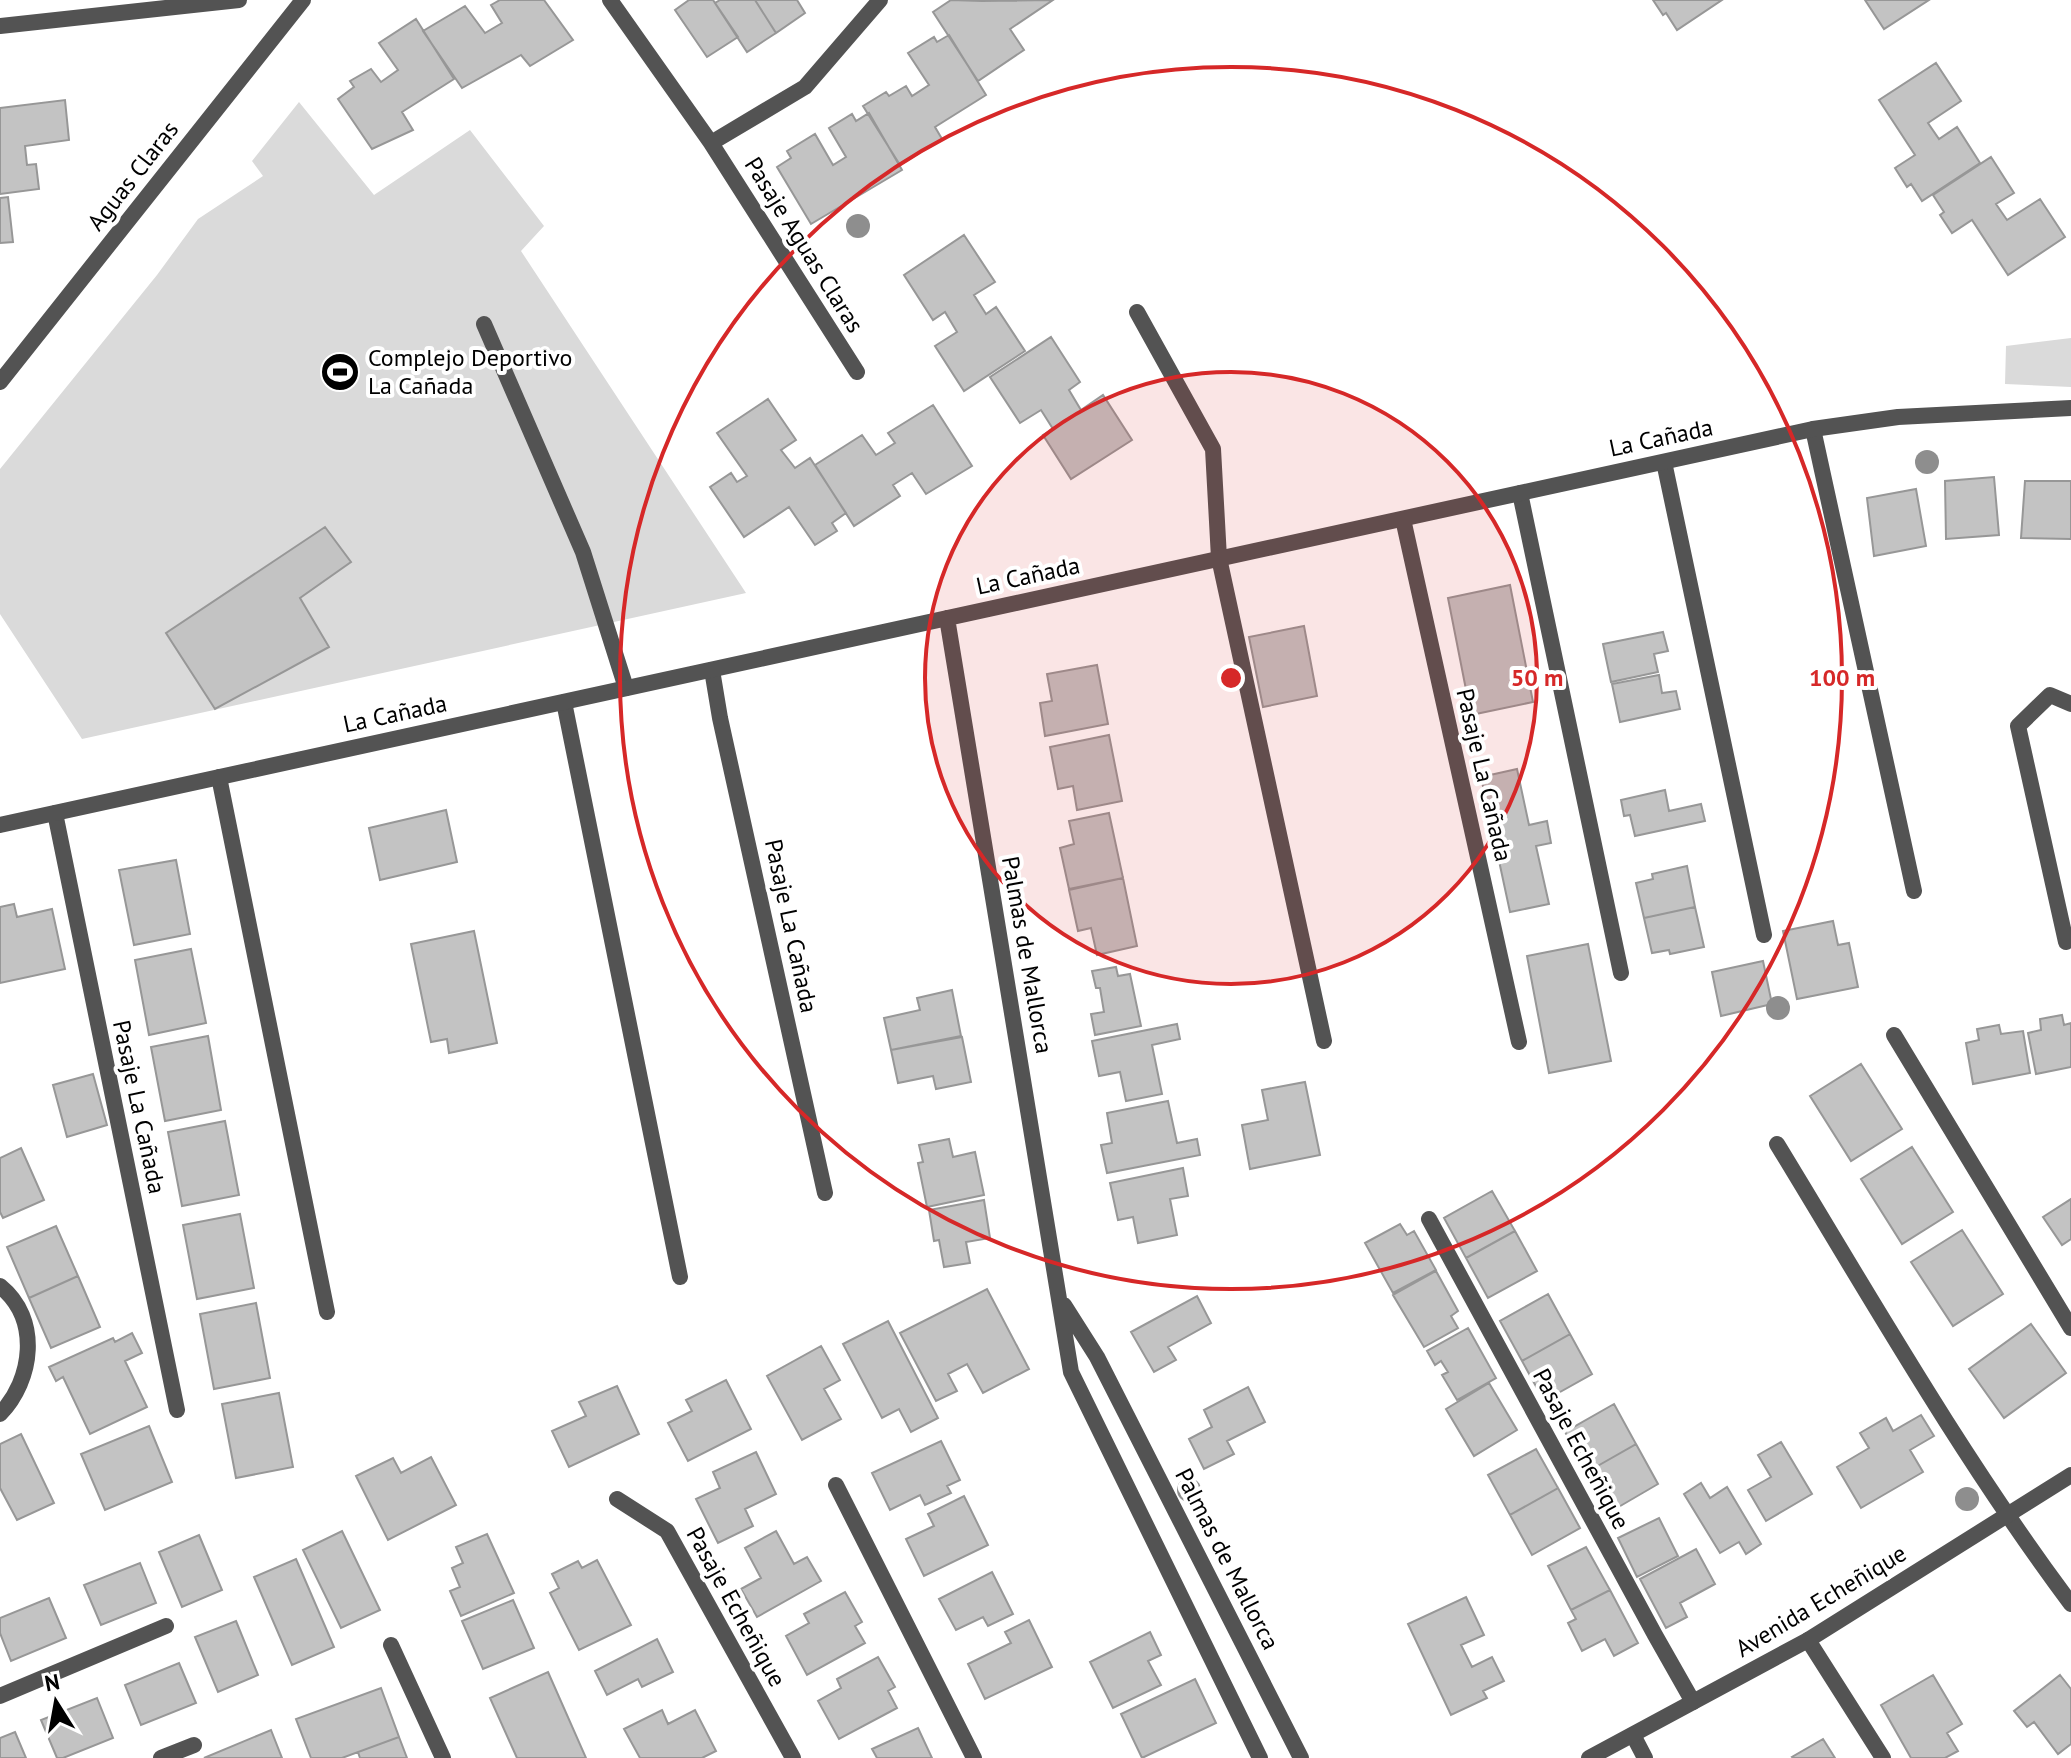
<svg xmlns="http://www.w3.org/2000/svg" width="2071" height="1758" viewBox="0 0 2071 1758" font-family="'PT Sans',sans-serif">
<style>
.green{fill:#dadada}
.building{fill:#c3c3c3;stroke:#979797;stroke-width:2}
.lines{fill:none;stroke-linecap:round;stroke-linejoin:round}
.service{stroke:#535353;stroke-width:16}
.minor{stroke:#535353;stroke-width:16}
.tertiary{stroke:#535353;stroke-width:16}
.tree{fill:#8e8e8e}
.ring{fill:none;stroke:#d62828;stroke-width:4}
.labels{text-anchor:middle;stroke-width:8;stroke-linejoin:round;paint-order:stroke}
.street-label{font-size:24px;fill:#000;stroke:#fff}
.poi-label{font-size:24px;fill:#000;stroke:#fff;text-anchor:start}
.centre{fill:#d62828;stroke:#fff;stroke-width:4}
.ring-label{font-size:24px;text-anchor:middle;font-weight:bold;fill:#d62828;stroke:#fff;stroke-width:8;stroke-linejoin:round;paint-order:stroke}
</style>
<rect width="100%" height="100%" fill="#fff"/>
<!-- green -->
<path class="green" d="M299,102L374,195L470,130L544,226L521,251L746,593L82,739L0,614V469L157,275L198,219L263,176L252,161Z
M2071,338V387L2005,384L2006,346Z"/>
<!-- building -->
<path class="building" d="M500,0H544L573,40L530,66L521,55L462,88L423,31L465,6L485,33L502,23L491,5Z
M689,0H713L738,37L707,57L675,10Z
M720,0H755L776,33L747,52L715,3Z
M755,0H797L805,13L776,33Z
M951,0L982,1L1053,0L1010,29L1024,50L978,81L933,12Z
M1653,0H1722L1677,30L1666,13L1663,15Z
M1865,0H1929L1884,29Z
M416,19L454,79L402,112L413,130L372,149L338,99L354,87L350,81L371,69L381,82L398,70L379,43Z
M949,35L986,95L935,127L942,139L900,165L863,106L886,92L889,96L906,86L912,96L929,85L908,53L934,37L937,42Z
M1936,63L1961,101L1928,123L1939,139L1957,127L1980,163L1922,201L1911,184L1907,187L1895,168L1915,155L1879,100Z
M65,100L69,140L25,146L27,165L36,164L39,189L0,194V108Z
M869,113L902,170L811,224L777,167L791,158L787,151L815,134L833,165L846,157L829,128L852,114L856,121Z
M1991,157L2014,193L1996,204L2007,220L2040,199L2065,237L2008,275L1972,220L1952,233L1940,215L1944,212L1933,195Z
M8,197L13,242L0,243V198Z
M964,235L995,282L974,295L986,314L996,307L1025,351L964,391L935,346L957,332L945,312L933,320L904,275Z
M1051,337L1080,382L1069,390L1081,410L1103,395L1132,440L1071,479L1043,435L1053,429L1041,410L1020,423L990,377Z
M768,399L796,440L781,450L795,468L810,458L846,513L832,523L837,531L815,545L789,507L744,537L710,487L731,473L737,482L747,476L717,433Z
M933,405L972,466L926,494L912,473L893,485L900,496L854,526L815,465L862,435L876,455L895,443L888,433Z
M1994,477L1999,535L1946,539L1945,481Z
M2025,481H2071V539L2021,538Z
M1916,489L1926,546L1874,556L1867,498Z
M325,527L351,562L300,598L329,647L215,709L166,633Z
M1510,585L1533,702L1471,715L1448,598Z
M1304,626L1317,696L1263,707L1249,637Z
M1663,632L1668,651L1654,654L1658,672L1611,682L1603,644Z
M1097,665L1108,724L1045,736L1040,703L1052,701L1047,674Z
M1659,675L1662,693L1676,691L1680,709L1620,722L1612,684Z
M1109,735L1122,801L1077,810L1073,786L1058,789L1050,747Z
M1517,769L1529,825L1547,821L1551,843L1536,846L1549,904L1510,912L1481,777Z
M1665,790L1669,811L1701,804L1705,821L1635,836L1630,815L1624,816L1621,800Z
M446,810L457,862L380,880L369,828Z
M1109,813L1123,878L1069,889L1060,848L1074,844L1069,821Z
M176,860L190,934L134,945L119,870Z
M1687,866L1695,907L1644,918L1636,883L1653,879L1652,874Z
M1123,878L1137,946L1097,955L1091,928L1078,931L1069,890Z
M14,904L17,917L52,909L65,969L0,983V907Z
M1695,907L1704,947L1670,954L1669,950L1652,953L1644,918Z
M1833,921L1838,945L1849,943L1858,987L1797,999L1783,931Z
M474,931L497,1043L449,1053L447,1039L431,1042L411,944Z
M1588,944L1611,1061L1549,1073L1527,956Z
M191,949L206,1023L149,1035L135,960Z
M1763,961L1772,1004L1721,1016L1712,972Z
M1116,967L1118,976L1130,974L1141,1026L1095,1035L1091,1014L1104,1012L1100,988H1096L1092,971Z
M952,990L961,1036L891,1050L884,1018L920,1010L917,998Z
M2062,1015L2064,1025L2071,1023V1067L2036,1074L2028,1033L2041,1030L2040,1019Z
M1177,1024L1180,1039L1152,1045L1162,1094L1126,1101L1120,1072L1099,1076L1092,1041Z
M1999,1025L2001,1034L2023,1031L2030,1073L1973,1084L1966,1043L1979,1040L1977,1029Z
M208,1036L221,1110L165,1121L151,1047Z
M962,1037L971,1082L936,1089L933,1076L898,1083L891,1050Z
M1861,1064L1902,1129L1851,1161L1810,1096Z
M93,1074L107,1125L67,1137L53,1085Z
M1305,1082L1320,1155L1250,1169L1242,1125L1268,1120L1262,1090Z
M1168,1101L1177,1143L1197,1139L1200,1155L1107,1173L1101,1145L1112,1143L1107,1113Z
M225,1121L239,1195L182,1206L168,1132Z
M949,1139L953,1157L975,1152L984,1195L927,1207L918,1163L923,1162L919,1145Z
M1912,1147L1953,1212L1902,1244L1861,1179Z
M21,1148L44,1200L3,1218L0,1212V1158Z
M1183,1168L1188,1196L1170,1199L1177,1235L1138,1243L1133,1217L1118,1220L1110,1183Z
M1492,1191L1515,1231L1466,1258L1444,1218Z
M2071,1199V1239L2062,1245L2043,1217Z
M984,1200L990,1238L966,1242L970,1263L944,1267L939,1240L934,1241L929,1210Z
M240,1214L254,1288L197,1299L183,1225Z
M1400,1224L1407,1235L1414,1231L1436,1270L1393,1293L1365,1243Z
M56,1226L78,1276L29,1298L7,1247Z
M1962,1230L2003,1294L1953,1326L1911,1262Z
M1515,1231L1537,1271L1488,1298L1466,1258Z
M1436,1271L1458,1311L1451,1316L1458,1328L1424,1347L1393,1295Z
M78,1276L100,1327L51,1348L29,1298Z
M987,1289L1029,1369L983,1393L967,1364L948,1374L957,1391L936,1401L900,1333Z
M1548,1294L1570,1334L1522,1361L1500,1321Z
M1197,1296L1211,1323L1168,1347L1176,1360L1154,1372L1131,1332Z
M256,1303L270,1378L214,1389L200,1314Z
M888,1321L938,1418L911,1432L899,1409L882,1418L843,1344Z
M2031,1324L2066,1373L2004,1418L1969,1369Z
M1468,1328L1496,1378L1457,1400L1442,1375L1448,1372L1441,1361L1435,1365L1427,1351Z
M132,1333L142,1353L125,1361L147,1407L90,1434L63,1377L56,1381L49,1367L113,1338L115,1342Z
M1570,1334L1592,1374L1544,1401L1522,1361Z
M821,1346L840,1380L824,1389L841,1419L802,1440L767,1376Z
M726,1380L751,1429L688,1461L668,1423L692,1411L686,1400Z
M1489,1383L1517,1430L1474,1456L1446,1409Z
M617,1386L639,1434L569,1467L552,1431L586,1416L579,1402Z
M1248,1387L1265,1422L1227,1441L1234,1454L1204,1469L1189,1439L1212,1427L1204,1410Z
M279,1393L293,1467L236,1478L222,1404Z
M1614,1404L1636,1444L1587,1472L1565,1432Z
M1921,1415L1934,1436L1910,1450L1923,1472L1861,1508L1837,1467L1869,1448L1860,1433L1886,1418L1893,1431Z
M149,1426L172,1482L105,1510L81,1454Z
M21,1434L54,1503L17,1520L0,1488V1444Z
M941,1441L960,1480L947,1486L951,1493L925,1505L920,1495L890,1510L872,1473Z
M1781,1442L1812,1494L1766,1521L1748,1490L1771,1477L1758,1455Z
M1636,1444L1658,1484L1610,1512L1587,1472Z
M1536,1449L1558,1488L1510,1515L1488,1475Z
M756,1452L776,1494L745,1509L753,1526L718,1543L696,1499L720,1488L713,1472Z
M431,1457L456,1505L388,1540L356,1476L393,1458L401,1473Z
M1701,1483L1710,1498L1727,1487L1761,1544L1746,1554L1739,1542L1720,1553L1684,1494Z
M1558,1488L1580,1528L1532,1555L1510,1515Z
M964,1496L988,1545L924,1576L906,1539L934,1526L928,1514Z
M1659,1518L1678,1556L1637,1577L1618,1538Z
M342,1531L380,1610L341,1628L303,1550Z
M776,1531L794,1564L807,1557L821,1581L757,1617L741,1589L761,1578L745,1548Z
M487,1534L514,1593L461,1616L450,1591L460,1587L452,1568L463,1563L456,1547Z
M199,1535L222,1590L182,1607L159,1552Z
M1586,1547L1610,1590L1571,1610L1548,1566Z
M1696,1549L1715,1584L1680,1603L1687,1617L1666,1628L1640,1579Z
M296,1559L334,1647L292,1665L254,1577Z
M597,1560L631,1625L579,1650L550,1593L559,1588L552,1574L578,1561L582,1568Z
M140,1563L156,1603L101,1625L84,1585Z
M992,1572L1013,1614L988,1626L983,1617L956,1630L939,1599Z
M1610,1590L1638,1643L1614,1656L1605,1639L1582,1651L1568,1623L1576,1619L1571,1610Z
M845,1592L862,1622L855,1626L865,1643L807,1675L786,1636L809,1623L804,1614Z
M1466,1597L1484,1635L1461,1645L1472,1667L1492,1657L1504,1681L1483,1691L1487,1698L1451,1715L1408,1624Z
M49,1598L66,1638L11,1661L0,1633V1618Z
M513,1600L534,1648L483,1669L462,1621Z
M1029,1620L1052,1667L985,1699L968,1664L1011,1643L1005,1632Z
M236,1621L258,1675L218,1692L195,1637Z
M1150,1632L1161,1655L1148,1661L1161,1685L1113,1708L1090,1662Z
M657,1639L673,1672L642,1687L638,1679L607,1695L595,1671Z
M878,1657L895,1687L888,1691L897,1708L839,1739L818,1701L841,1688L837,1679Z
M179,1663L196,1703L141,1725L125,1685Z
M548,1672L586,1758H517L490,1698Z
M1933,1675L1962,1724L1947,1733L1958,1751L1945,1758H1911L1881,1705Z
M2060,1675L2071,1689V1744L2058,1754L2034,1722L2027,1727L2014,1711Z
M1195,1679L1216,1723L1142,1758L1121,1714Z
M381,1688L399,1737L342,1758H311L296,1719Z
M97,1698L113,1738L63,1758H57L41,1720Z
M662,1710L668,1724L695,1710L716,1751L702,1758H640L624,1729Z
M918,1728L932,1758H877L872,1749Z
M271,1730L282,1758H204Z
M15,1732L26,1758H0V1738Z
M399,1737L407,1758H360L358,1752Z
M1823,1739L1835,1758H1793L1792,1757Z"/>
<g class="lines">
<!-- service -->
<path class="service" d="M1137,312L1213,449L1219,558
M484,324L583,552L626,688"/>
<!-- minor -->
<path class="minor" d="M610,0L711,143L805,87L880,0
M0,26L239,0
M711,143L857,372
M1813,429L1914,891
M1664,462L1764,935
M1520,493L1621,973
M1403,519L1519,1042
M1219,558L1324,1041
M712,670L720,718L825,1193
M564,702L680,1277
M2071,704L2050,695L2018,726L2066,942L2071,938
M219,777L327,1312
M55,813L177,1410
M1894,1035L2071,1328
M1777,1144C1872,1300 1962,1458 2071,1604
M1429,1219L1655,1635L1693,1702
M0,1286C41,1319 33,1380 0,1414
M836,1485L974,1758
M617,1499L667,1531L793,1758
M1808,1640L1883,1758
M391,1645L443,1758
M0,1696L166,1626
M1633,1735L1645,1758
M161,1758L194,1745"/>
<!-- tertiary -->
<path class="tertiary" d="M0,382L303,0
M947,618L1071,1372L1260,1758
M0,825L1813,429L1898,417L2071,408
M1064,1305L1097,1357L1301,1758
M1589,1758L1808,1640L2071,1475"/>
</g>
<!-- trees -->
<g class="tree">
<circle cx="858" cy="226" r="12"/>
<circle cx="1927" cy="462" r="12"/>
<circle cx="1778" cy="1008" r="12"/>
<circle cx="1189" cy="1490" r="12"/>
<circle cx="1967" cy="1499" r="12"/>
</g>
<!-- distance rings -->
<circle cx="1231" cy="678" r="306" fill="#d62828" fill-opacity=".12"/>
<g class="ring">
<circle cx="1231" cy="678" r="306"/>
<circle cx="1231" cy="678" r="611"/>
</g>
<!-- icons -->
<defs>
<g id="stadium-disc" transform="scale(2)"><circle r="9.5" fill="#000" stroke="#fff"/><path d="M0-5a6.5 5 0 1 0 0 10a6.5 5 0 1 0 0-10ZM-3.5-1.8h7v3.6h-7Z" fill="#fff"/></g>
</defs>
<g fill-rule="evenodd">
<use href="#stadium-disc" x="340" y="372"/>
</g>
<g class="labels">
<!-- street labels -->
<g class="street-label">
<text transform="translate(133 176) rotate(-52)" y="8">Aguas Claras</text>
<text transform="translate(804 245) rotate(58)" y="8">Pasaje Aguas Claras</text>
<text transform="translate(1661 438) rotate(-12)" y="8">La Cañada</text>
<text transform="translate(1028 576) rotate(-12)" y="8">La Cañada</text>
<text transform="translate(395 714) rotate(-12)" y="8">La Cañada</text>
<text transform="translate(1484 775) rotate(77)" y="8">Pasaje La Cañada</text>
<text transform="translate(791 926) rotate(78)" y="8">Pasaje La Cañada</text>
<text transform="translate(1027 955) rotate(80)" y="8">Palmas de Mallorca</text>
<text transform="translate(139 1107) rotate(78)" y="8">Pasaje La Cañada</text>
<text transform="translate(1581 1449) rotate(62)" y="8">Pasaje Echeñique</text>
<text transform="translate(1227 1559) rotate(63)" y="8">Palmas de Mallorca</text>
<text transform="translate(1821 1601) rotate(-31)" y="8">Avenida Echeñique</text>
<text transform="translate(736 1607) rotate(61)" y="8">Pasaje Echeñique</text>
</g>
<!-- poi labels -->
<g class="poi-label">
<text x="368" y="366">Complejo Deportivo<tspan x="368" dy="28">La Cañada</tspan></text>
</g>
</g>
<circle cx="1231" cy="678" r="12" class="centre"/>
<g class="ring-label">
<text x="1537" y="686">50 m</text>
<text x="1842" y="686">100 m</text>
</g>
<!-- north arrow -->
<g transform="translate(56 1702) rotate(349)" stroke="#ffffff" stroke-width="6" paint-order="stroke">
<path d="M0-6L14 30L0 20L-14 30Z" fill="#000000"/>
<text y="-12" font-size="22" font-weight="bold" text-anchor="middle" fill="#000000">N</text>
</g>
</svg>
